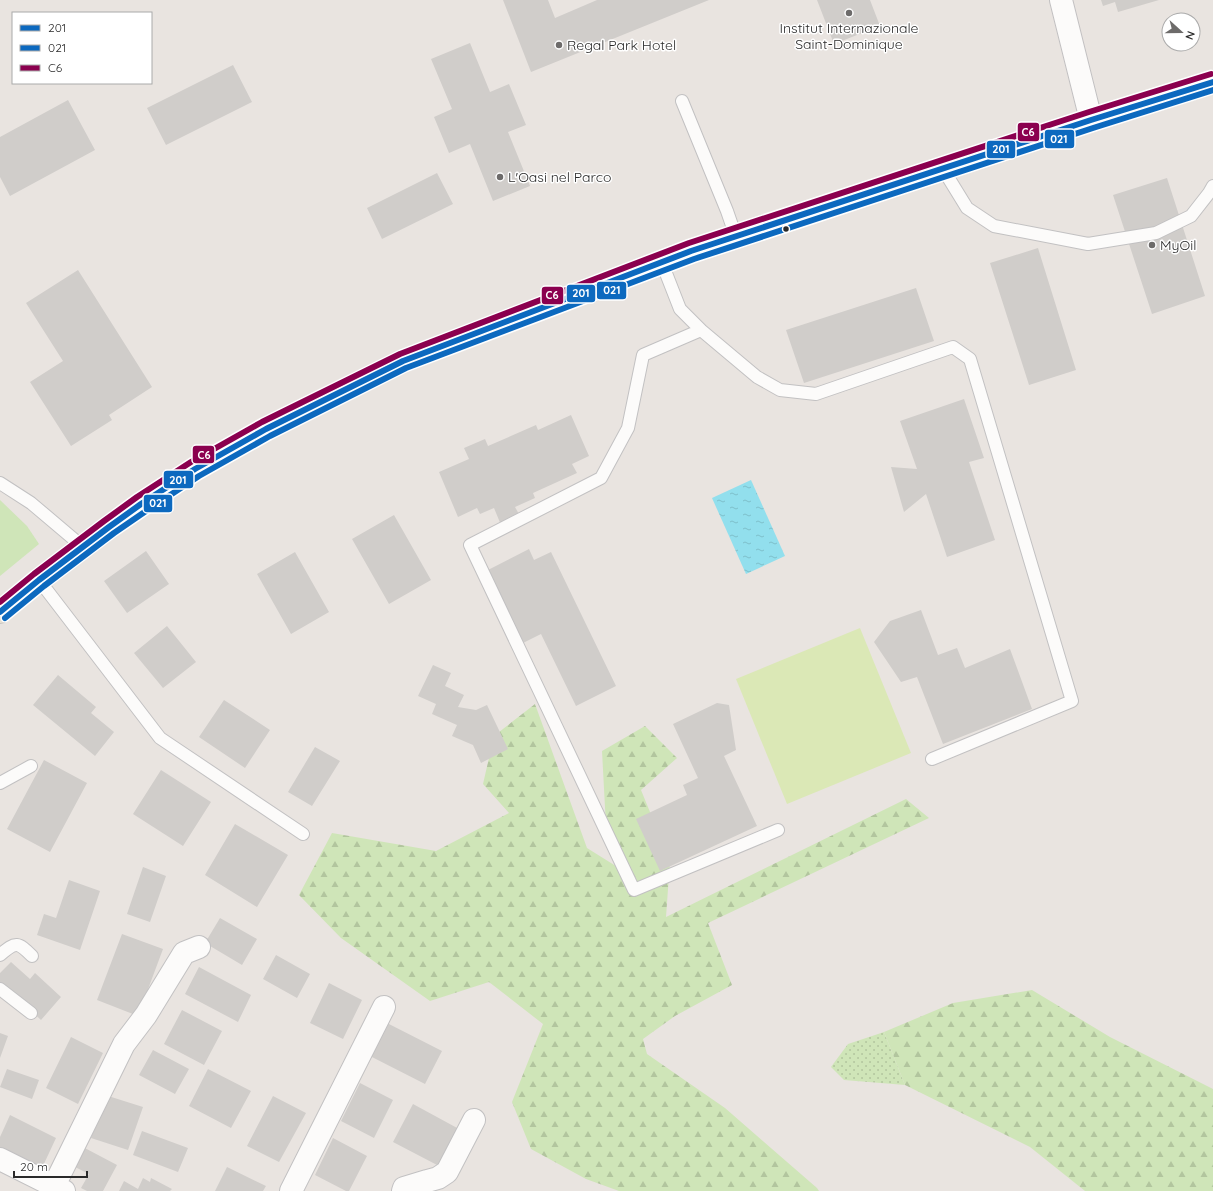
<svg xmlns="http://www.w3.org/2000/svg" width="1213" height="1191" viewBox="0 0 1213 1191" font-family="Quicksand,sans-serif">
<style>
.grass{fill:url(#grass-dots)}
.forest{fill:url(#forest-firs)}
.park{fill:#cfe5b8}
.pitch{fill:#dbe8b6}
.water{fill:url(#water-ripples)}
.building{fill:#d0cdca}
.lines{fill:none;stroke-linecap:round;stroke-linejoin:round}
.service-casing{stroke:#c2c1c2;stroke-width:14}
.minor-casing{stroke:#c2c1c2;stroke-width:24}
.primary-casing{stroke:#c4c3c1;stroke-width:24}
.service{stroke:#fcfbfa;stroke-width:12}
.minor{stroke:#fcfbfa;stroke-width:22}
.primary{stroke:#e7e0d3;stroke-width:22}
.bus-1-casing{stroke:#fff;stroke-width:9}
.bus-2-casing{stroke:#fff;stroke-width:9}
.bus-3-casing{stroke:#fff;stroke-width:9}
.bus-1{stroke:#0c69bf;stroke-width:6}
.bus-2{stroke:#0c69bf;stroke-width:6}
.bus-3{stroke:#8b004f;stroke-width:6}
.poi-dot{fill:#6d6b6a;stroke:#fff;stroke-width:1.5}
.bus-dot{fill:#2a2a2a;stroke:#fff;stroke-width:1.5}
.labels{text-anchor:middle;stroke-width:3;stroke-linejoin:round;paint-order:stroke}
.poi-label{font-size:14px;fill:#2a2a2a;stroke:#fff;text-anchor:start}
.line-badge{stroke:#fff;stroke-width:1.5}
.badge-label{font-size:11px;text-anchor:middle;font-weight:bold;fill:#fff}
</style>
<defs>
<pattern id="grass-dots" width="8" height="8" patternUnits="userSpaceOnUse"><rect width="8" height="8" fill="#cfe5b8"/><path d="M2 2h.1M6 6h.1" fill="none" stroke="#b2c59e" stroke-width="1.8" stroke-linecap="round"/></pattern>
<pattern id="forest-firs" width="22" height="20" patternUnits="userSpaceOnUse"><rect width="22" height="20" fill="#cfe5b8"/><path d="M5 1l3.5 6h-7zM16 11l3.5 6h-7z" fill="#b2c59e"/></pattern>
<pattern id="water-ripples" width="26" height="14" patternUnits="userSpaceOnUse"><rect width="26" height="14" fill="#92dfed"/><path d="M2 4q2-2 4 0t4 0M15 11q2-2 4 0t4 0" fill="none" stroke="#7ec0cb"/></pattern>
</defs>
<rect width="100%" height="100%" fill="#e9e4e0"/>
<!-- grass -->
<path class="grass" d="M884,1032L905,1085L844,1080L831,1067L848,1044Z"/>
<!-- forest -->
<path class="forest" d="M535,704L587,848L627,873L607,845L602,751L645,726L677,758L641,790L670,861L666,917L906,799L929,818L708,923L732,985L675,1016L643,1039L647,1054L725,1108L817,1188L819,1191H619L586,1179L531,1149L512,1102L543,1024L489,982L430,1001L341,938L299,895L332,833L436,851L509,813L483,784L494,736Z
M1032,990L1110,1037L1213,1089V1191H1085L1030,1147L905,1085L884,1032L953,1003Z"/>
<!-- park -->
<path class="park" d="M0,500L27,526L39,544L0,576Z"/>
<!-- pitch -->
<path class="pitch" d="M860,628L911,753L787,804L736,679Z"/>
<!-- water -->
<path class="water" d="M751,480L785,556L746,574L712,498Z"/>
<!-- building -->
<path class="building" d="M503,0H548L555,18L597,0H709L531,72Z
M817,0H870L880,26L834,44Z
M1101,0H1159L1118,12L1115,2L1103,6Z
M470,43L490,92L509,84L526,125L508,132L530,186L493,201L470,144L449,153L434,117L452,109L431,59Z
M233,65L252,102L166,145L147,108Z
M68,100L95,150L10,196L0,177V137Z
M437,173L453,204L382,239L367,208Z
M1167,178L1205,296L1152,314L1113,195Z
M1038,248L1076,370L1029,385L990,263Z
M78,270L152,387L109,415L112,420L71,446L30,382L63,361L26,303Z
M916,288L934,341L804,383L786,330Z
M964,399L984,458L969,462L995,540L947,557L926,494L904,512L891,467L917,469L900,421Z
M571,415L589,456L572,464L577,473L533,493L535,498L515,507L520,516L501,525L494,508L480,514L477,508L458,517L439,472L469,459L464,448L485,439L488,446L536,425L538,430Z
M394,515L431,580L389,604L352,539Z
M529,549L534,560L551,552L616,686L576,706L541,634L523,643L488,570Z
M146,551L169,584L127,613L104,581Z
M295,552L329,612L291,634L257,574Z
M921,610L938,655L957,648L965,668L1010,649L1032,709L943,744L917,677L901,682L874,642L890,621Z
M167,626L196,662L163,688L134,653Z
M433,665L451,673L445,686L464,695L458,707L476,710L487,705L508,749L481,763L473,745L452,736L457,725L432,714L436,704L418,696Z
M58,675L96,707L91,713L114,732L95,756L33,705Z
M224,700L270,730L245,768L199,737Z
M717,703L729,705L736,750L724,756L757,826L660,871L636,819L687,795L683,785L698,778L673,724Z
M315,747L340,761L312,806L288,792Z
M44,760L87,783L50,852L7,829Z
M161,770L211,802L183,846L133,814Z
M235,824L288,855L257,907L205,875Z
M143,867L166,876L150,922L127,914Z
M69,880L100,891L80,950L37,935L44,914L56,918Z
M220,918L257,939L242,965L205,943Z
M122,934L163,949L138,1016L97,1000Z
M276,955L310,974L297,998L263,979Z
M11,962L30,979L35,973L61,997L41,1020L0,982V973Z
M199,967L251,995L238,1022L185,994Z
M329,983L362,1000L343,1039L310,1023Z
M182,1010L222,1031L204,1065L164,1044Z
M385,1022L442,1051L425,1084L368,1055Z
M0,1033L8,1036L0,1058Z
M71,1037L103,1053L78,1104L46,1088Z
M153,1050L189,1069L175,1094L139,1075Z
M7,1069L39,1080L32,1099L0,1087Z
M208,1069L251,1091L231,1128L189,1106Z
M360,1083L393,1100L374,1138L341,1121Z
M105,1095L143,1107L128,1150L91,1138Z
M273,1096L306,1113L279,1162L247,1146Z
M413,1104L459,1129L439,1166L393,1142Z
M10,1115L56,1138L42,1168L0,1148V1137Z
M142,1131L188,1148L178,1172L133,1155Z
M333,1138L367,1156L349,1191H346L315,1175Z
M81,1146L117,1165L103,1191H87L81,1188L89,1174L71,1165Z
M227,1167L266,1186L263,1191H215Z
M143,1178L150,1182L151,1178L172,1189L170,1191H119L124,1181L138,1189Z"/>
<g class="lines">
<!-- service casing -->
<g class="service-casing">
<path id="service" d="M682,101L727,211L736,237
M943,169L967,208L994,226L1088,244L1156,233L1191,216L1209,193L1213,186
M662,263L680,309L701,330L757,377L780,390L816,394L953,347L970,359L1072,701L932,759
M701,330L643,355L628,428L601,478L470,545L634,890L778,830
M0,483L31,503L83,547
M39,580L160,738L303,834
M0,783L31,766
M0,955C16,941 18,942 32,956
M0,989L31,1013"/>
</g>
<!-- minor casing -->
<g class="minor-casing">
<path id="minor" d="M1061,0L1091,120
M0,1159L64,1191
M54,1186L124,1044L146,1015L184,953L199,947
M291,1191L384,1007
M403,1191L404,1188L427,1181L438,1178L447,1172L474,1120"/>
</g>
<!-- primary casing -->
<g class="primary-casing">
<path id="primary" d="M0,612L39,580L109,527L141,504L195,469L266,429L403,361L691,251L1091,120L1213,82"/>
</g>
<!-- service -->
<use href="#service" class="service"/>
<!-- minor -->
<use href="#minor" class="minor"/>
<!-- primary -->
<use href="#primary" class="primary"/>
<!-- bus-1 casing -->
<g class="bus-1-casing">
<path id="bus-1" d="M0,612L39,580L109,527L141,504L195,469L266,429L403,361L691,251L1091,120L1213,82"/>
</g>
<!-- bus-2 casing -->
<g class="bus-2-casing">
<path id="bus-2" d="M5,618L44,586L114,533L146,511L199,476L270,436L406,368L694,259L1093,128L1213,90"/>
</g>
<!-- bus-3 casing -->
<g class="bus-3-casing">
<path id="bus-3" d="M0,602L34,574L104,521L137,497L191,462L262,422L400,354L689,243L1089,112L1211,74"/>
</g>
<!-- bus-1 -->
<use href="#bus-1" class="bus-1"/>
<!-- bus-2 -->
<use href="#bus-2" class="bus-2"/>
<!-- bus-3 -->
<use href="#bus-3" class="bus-3"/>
</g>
<!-- markers -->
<g class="poi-dot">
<circle cx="849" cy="13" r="4"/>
<circle cx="559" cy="45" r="4"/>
<circle cx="500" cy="177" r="4"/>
<circle cx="1152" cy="245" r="4"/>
</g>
<circle class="bus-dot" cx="786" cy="229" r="3.5"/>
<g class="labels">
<!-- poi labels -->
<g class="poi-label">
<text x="849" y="33" text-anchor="middle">Institut Internazionale<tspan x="849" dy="16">Saint-Dominique</tspan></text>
<text x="567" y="50">Regal Park Hotel</text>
<text x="508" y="182">L'Oasi nel Parco</text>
<text x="1160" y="250">MyOil</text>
</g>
</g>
<g class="line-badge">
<rect x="1017" y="122" width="23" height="20" rx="4" fill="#8b004f"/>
<rect x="1044" y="129" width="31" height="20" rx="4" fill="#0c69bf"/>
<rect x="986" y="140" width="30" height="19" rx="4" fill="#0c69bf"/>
<rect x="596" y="281" width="31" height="19" rx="4" fill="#0c69bf"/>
<rect x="566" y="284" width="30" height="19" rx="4" fill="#0c69bf"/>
<rect x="541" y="286" width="23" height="19" rx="4" fill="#8b004f"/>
<rect x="192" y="445" width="23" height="19" rx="4" fill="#8b004f"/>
<rect x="163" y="470" width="31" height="19" rx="4" fill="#0c69bf"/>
<rect x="143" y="494" width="30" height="19" rx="4" fill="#0c69bf"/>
</g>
<g class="badge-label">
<text x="1028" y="136">C6</text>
<text x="1059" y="143">021</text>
<text x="1001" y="153">201</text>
<text x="612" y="294">021</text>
<text x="581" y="297">201</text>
<text x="552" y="299">C6</text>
<text x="204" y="459">C6</text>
<text x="178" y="484">201</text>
<text x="158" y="507">021</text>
</g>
<!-- legend -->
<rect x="12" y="12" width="140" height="72" fill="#ffffff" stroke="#aaaaaa"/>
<rect x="20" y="25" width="20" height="6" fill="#0c69bf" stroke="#aaaaaa"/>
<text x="48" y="32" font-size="12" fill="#2a2a2a">201</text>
<rect x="20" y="45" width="20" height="6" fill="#0c69bf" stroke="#aaaaaa"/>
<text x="48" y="52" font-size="12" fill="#2a2a2a">021</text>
<rect x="20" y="65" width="20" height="6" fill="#8b004f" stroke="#aaaaaa"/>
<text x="48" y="72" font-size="12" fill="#2a2a2a">C6</text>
<!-- north arrow -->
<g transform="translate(1181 32) rotate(111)"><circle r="19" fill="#ffffff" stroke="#aaaaaa"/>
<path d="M0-3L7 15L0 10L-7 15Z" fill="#6d6b6a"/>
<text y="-6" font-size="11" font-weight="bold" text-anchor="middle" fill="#2a2a2a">N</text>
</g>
<!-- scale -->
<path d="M14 1171v6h73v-6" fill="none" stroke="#2a2a2a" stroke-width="2"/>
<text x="20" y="1171" font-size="12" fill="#2a2a2a" stroke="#ffffff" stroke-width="3" paint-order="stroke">20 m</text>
</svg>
